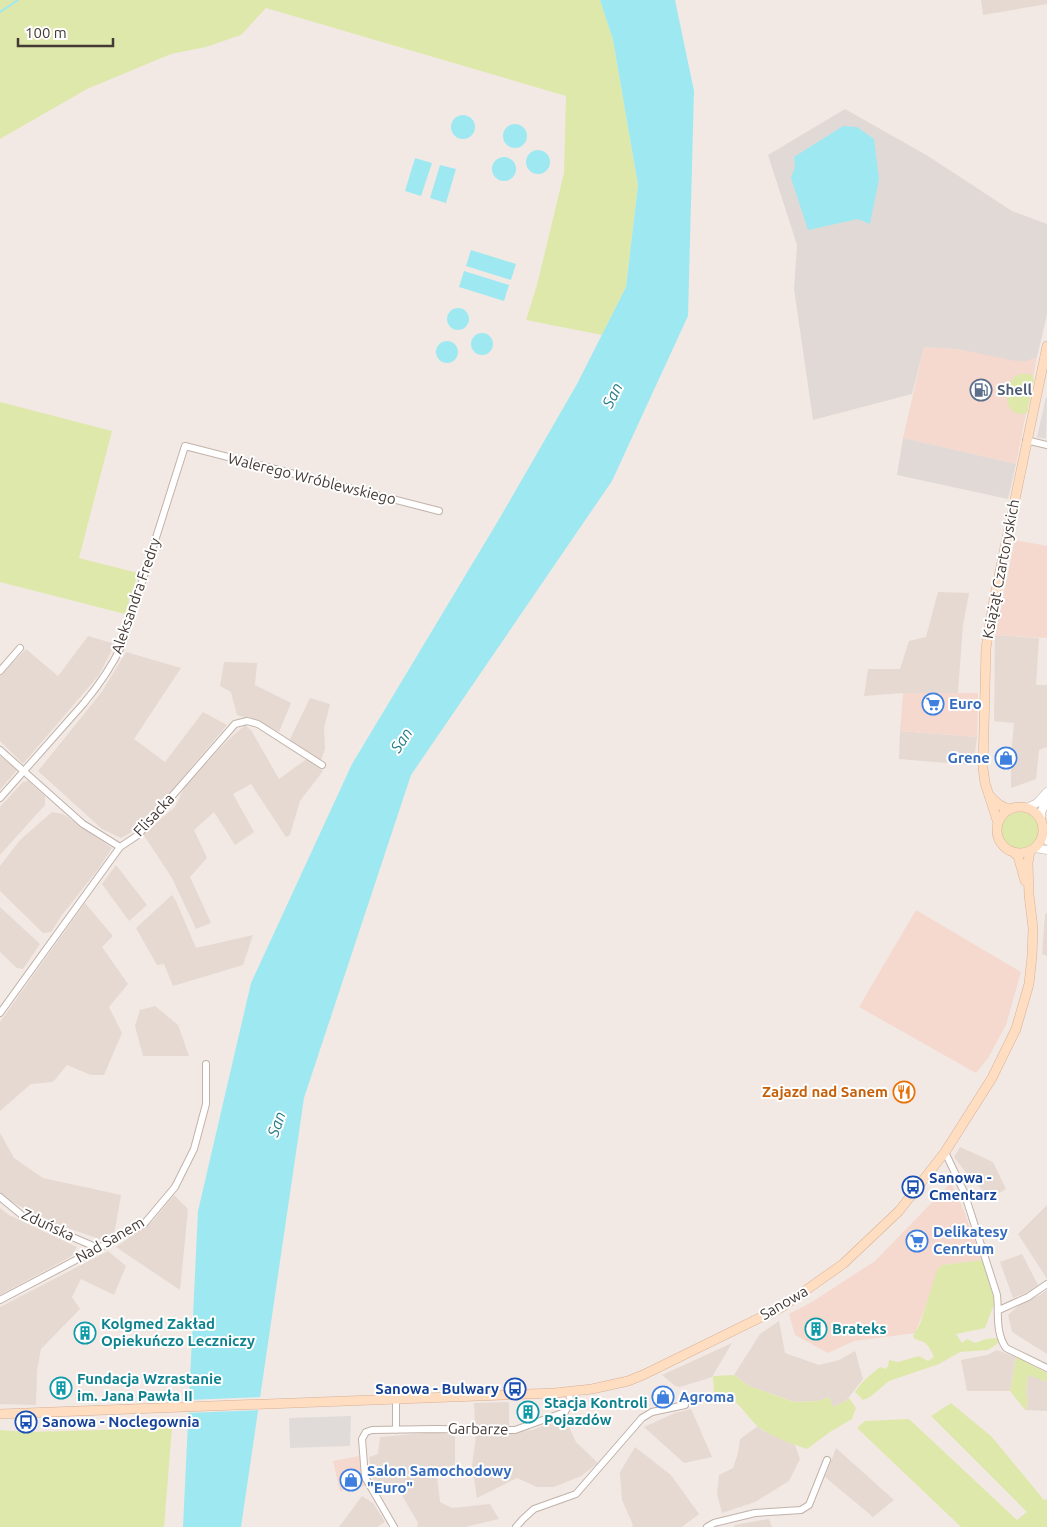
<svg xmlns="http://www.w3.org/2000/svg" width="1047" height="1527" viewBox="0 0 1047 1527" font-family="Ubuntu,sans-serif">
<style>
.residential{fill:#e6d9d2}
.commercial{fill:#f5d8ce}
.industrial{fill:#e1d9d6}
.green{fill:#dfe8ab}
.parking{fill:#e0dbd9}
.water{fill:#9ee9f1}
.pier{fill:#f2e9e4}
.lines{fill:none;stroke-linecap:round;stroke-linejoin:round}
.stream{stroke:#9ee9f1;stroke-width:2}
.minor-casing{stroke:#c1b2a9;stroke-width:8}
.tertiary-casing{stroke:#c1b2a9;stroke-width:9}
.secondary-casing{stroke:#d7b095;stroke-width:10}
.minor{stroke:#fff;stroke-width:6}
.tertiary{stroke:#fff;stroke-width:8}
.secondary{stroke:#ffddc1;stroke-width:9}
.labels{text-anchor:middle;stroke-width:4;stroke-linejoin:round;paint-order:stroke}
.service-label{font-size:15px;font-weight:bold;fill:#4e5e75;stroke:#fff;text-anchor:start}
.street-label{font-size:15px;fill:#443934;stroke:#fff}
.shop-label{font-size:15px;font-weight:bold;fill:#366cbe;stroke:#fff;text-anchor:start}
.food-label{font-size:15px;font-weight:bold;fill:#c56008;stroke:#fff;text-anchor:end}
.transit-label{font-size:15px;font-weight:bold;fill:#164399;stroke:#fff;text-anchor:start}
.culture-label{font-size:15px;font-weight:bold;fill:#0d838f;stroke:#fff;text-anchor:start}
.water-label{font-size:16px;font-style:italic;fill:#257e8a;stroke:#fff}
</style>
<rect width="100%" height="100%" fill="#f2e9e4"/>
<!-- residential -->
<path class="residential" d="M981,0H1047V4L983,15Z
M938,592L969,593L963,625L958,693H903L864,696L868,669H900L909,641L926,637Z
M995,635L1039,638L1036,685H1047V747L1039,750L1036,779L1011,788V756L1014,723L994,721Z
M88,636L115,644L99,675L23,764L0,741V676L26,649L58,676Z
M126,652L181,668L134,739L165,762L203,712L227,725L142,826L121,838L102,829L38,771L101,693Z
M224,662L257,663L255,685L291,703L279,732L257,721L237,715L231,692L220,686Z
M310,698L330,704L324,728L325,749L321,760L293,744L290,739Z
M245,725L251,730L279,779L308,758L323,771L300,801L290,835L286,837L251,784L233,794L254,832L235,845L214,812L194,830L207,858L190,877L211,923L196,929L172,878L143,834L175,807L185,786L227,741Z
M900,731L977,737L974,762L970,765L899,759Z
M0,756L17,770L0,790Z
M28,781L45,796V805L0,855V807L23,782Z
M52,812L63,814L112,848L99,868L62,915L51,932L43,933L0,891V866L20,840Z
M116,865L147,905L129,921L102,884Z
M172,895L176,901L196,948L253,935L243,965L173,986L164,964L157,965L136,928Z
M85,903L113,936L102,947L128,984L109,1007L122,1033L104,1075H91L67,1065L53,1082L31,1084L0,1111V1022Z
M0,907L40,944L23,969L17,968L0,952Z
M1047,913V956L1042,954L1045,914Z
M155,1006L178,1025L189,1056H143L135,1026L140,1010Z
M0,1133L14,1158L43,1178L121,1195L114,1235L105,1241L45,1220L3,1197L0,1193Z
M960,1147L993,1162L1006,1189L990,1198L967,1174L954,1157Z
M174,1195L188,1209L180,1290L116,1247L153,1221Z
M1047,1205V1279L1018,1234Z
M0,1208L9,1215L77,1247L72,1256L0,1295Z
M108,1251L126,1266L114,1295L81,1279L72,1297L80,1309L41,1349L37,1371L36,1405L0,1404V1307Z
M1022,1254L1038,1285L1028,1292L1013,1298L1000,1262Z
M1047,1290V1354L1012,1332L1008,1315L1019,1305L1040,1295Z
M779,1321L785,1353L819,1365L839,1360L855,1351L863,1379L846,1401L832,1408L829,1397L818,1401L795,1402L749,1386L734,1375L760,1334Z
M732,1343L712,1377L680,1387L675,1386L662,1375Z
M997,1350L1016,1357L1010,1391H967L961,1360L987,1355Z
M1028,1374L1047,1382V1411L1025,1410L1028,1403L1026,1393Z
M509,1402V1426L475,1427L474,1403Z
M691,1409L712,1457L684,1463L644,1427L675,1413Z
M565,1418L576,1442L598,1463L581,1476L554,1487H537L517,1478L477,1498L472,1466L476,1435L532,1430Z
M758,1426L762,1430L795,1445L800,1459L789,1481L755,1502L722,1513L717,1494L719,1475L733,1468L738,1453L740,1439Z
M437,1432L455,1435V1465L436,1468L440,1502L452,1508L490,1504L499,1519L465,1527H417L418,1523L400,1492L373,1481L369,1457L378,1454L380,1437Z
M635,1447L671,1475L699,1514L682,1527H632L633,1525L622,1500L620,1472Z
M836,1448L894,1500L873,1517L825,1477Z
M362,1496L373,1503L385,1522L377,1527H339Z
M769,1519L772,1527H735L734,1525Z"/>
<!-- commercial -->
<path class="commercial" d="M924,347L957,349L1027,361L1037,357L1016,464L903,438Z
M1015,540L1047,546V638L995,635Z
M903,693H978L977,737L900,731Z
M916,910L1021,972L1006,1025L988,1058L976,1073L859,1007Z
M951,1183L962,1206L982,1260L942,1265L915,1333L854,1341L828,1353L795,1335L789,1314L812,1302L875,1261Z
M359,1456L365,1486L340,1491L333,1461Z"/>
<!-- industrial -->
<path class="industrial" d="M845,109L928,156L1012,211L1047,224V314L1037,357L1027,361H1016L957,349L924,347L912,394L813,420L794,289L797,245L768,155Z
M903,438L1016,464L1008,499L897,475Z"/>
<!-- green -->
<path class="green" d="M0,0H600L613,40L638,185L626,287L602,335L526,320L537,285L564,173L566,96L266,8L241,35L206,47L171,54L87,89L0,139Z
M1021,374H1031L1034,379L1027,413C1002,421 1000,379 1021,374Z
M0,402L112,431L79,558L138,573L125,614L0,582Z
M1001 831a19 19 0 1 1 38 0a19 19 0 1 1-38 0Z
M982,1260L995,1302L985,1328L956,1334L962,1343L967,1339L975,1343L986,1339L996,1338L1000,1342L988,1350L960,1352L939,1364L889,1381L870,1397L863,1400L855,1392C863,1380 869,1376 880,1367L886,1369L888,1366L889,1360L898,1362L919,1356L928,1361L934,1357C929,1346 927,1342 915,1339L913,1336L920,1324L937,1270L942,1265Z
M1016,1357L1047,1373V1382L1028,1375L1026,1393L1028,1403L1025,1410L1010,1391Z
M734,1375L749,1386L794,1402L818,1401L829,1397L833,1407L846,1401L849,1398L856,1408L852,1419L830,1432L807,1449C792,1444 776,1438 763,1430C746,1420 738,1392 714,1394L713,1376Z
M951,1403L992,1437L1044,1500L1047,1499V1527H961L857,1428L865,1421L909,1419L1017,1520L1027,1512L931,1416Z
M172,1428L164,1527H0V1430L28,1432Z"/>
<!-- parking -->
<path class="parking" d="M1046,397L1047,398L1046,439L1037,437Z
M351,1416L350,1446L290,1448L289,1418Z"/>
<!-- water -->
<path class="water" d="M600,0H675L694,91L688,316L612,481L411,775L304,1098L241,1527H183L198,1211L251,983L352,764L498,521L577,384L626,287L638,185L613,40Z
M451 127a12 12 0 1 1 24 0a12 12 0 1 1-24 0Z
M503 136a12 12 0 1 1 24 0a12 12 0 1 1-24 0Z
M843,126L857,127L874,139L879,179L870,224L858,219L808,230L791,178L795,167L794,157Z
M526 162a12 12 0 1 1 24 0a12 12 0 1 1-24 0Z
M492 169a12 12 0 1 1 24 0a12 12 0 1 1-24 0Z
M415,158L432,163L421,196L405,191Z
M440,165L456,169L446,203L430,198Z
M471,250L516,264L511,280L466,266Z
M464,271L509,285L504,301L459,287Z
M447 319a11 11 0 1 1 22 0a11 11 0 1 1-22 0Z
M471 344a11 11 0 1 1 22 0a11 11 0 1 1-22 0Z
M436 352a11 11 0 1 1 22 0a11 11 0 1 1-22 0Z"/>
<!-- pier -->
<path class="pier" d="M262,1397L260,1410L186,1413L187,1400Z"/>
<g class="lines">
<!-- stream -->
<path class="stream" d="M0,12L18,0"/>
<!-- minor casing -->
<g class="minor-casing">
<path id="minor" d="M1026,440L1047,445
M0,671L20,648
M0,750L83,824L120,847
M0,798L84,703C99,685 112,666 122,645L185,446L439,511
M0,1013L120,847L138,835L235,724L247,721L258,724L322,765
M945,1152L964,1192L997,1295C999,1313 995,1332 1006,1348L1047,1368
M0,1197L23,1216L98,1248
M0,1300L144,1224L175,1187L194,1149L206,1104V1064
M999,1310L1028,1297L1047,1284
M396,1399V1430
M394,1527L365,1477L362,1439L366,1432L372,1430L435,1429L515,1430L565,1412L570,1400L569,1392
M516,1527L523,1519L534,1509L576,1494L642,1418L652,1412L685,1405
M707,1527L714,1523L755,1513L801,1510L809,1505L827,1460"/>
</g>
<!-- tertiary casing -->
<g class="tertiary-casing">
<path id="tertiary" d="M1027,808L1037,803L1047,792
M1041,820V812L1047,801
M1043,833L1047,840
M1035,848L1047,850"/>
</g>
<!-- secondary casing -->
<g class="secondary-casing">
<path id="secondary" d="M989,795C996,802 1001,808 1011,809
M997 830a23 23 0 1 1 46 0a23 23 0 1 1-46 0Z
M998,823L985,783L983,768L986,648L993,605L1047,346
M1014,853L1018,856L1025,881
M0,1414L555,1393L592,1389L628,1381L643,1375L782,1307L843,1264L899,1211L945,1152L992,1078L1016,1029L1029,984L1032,956L1033,928L1029,895L1028,863L1030,851"/>
</g>
<!-- minor -->
<use href="#minor" class="minor"/>
<!-- tertiary -->
<use href="#tertiary" class="tertiary"/>
<!-- secondary -->
<use href="#secondary" class="secondary"/>
</g>
<!-- icons -->
<defs>
<g id="fuel-ring" transform="scale(1.125)"><circle r="9.5" fill="#fff" stroke="#5c6f8a" stroke-width="1.5"/><path d="M-5.5-6h7V0h2V4h1.3V-2.5L3-4.5l.8-.8L6-3V5H2.5V1h-1V6h-7ZM-4.2-4.7v3.2H.2V-4.7Z" fill="#5c6f8a"/></g>
<g id="supermarket-ring" transform="scale(1.125)"><circle r="9.5" fill="#fff" stroke="#3f7fe0" stroke-width="1.5"/><path d="M-6-5.5h2.5l.6 2H6L4.5 2H-2.5L-4.4-4H-6ZM-1.5 3.2a1.3 1.3 0 1 0 .1 0ZM3 3.2a1.3 1.3 0 1 0 .1 0Z" fill="#3f7fe0"/></g>
<g id="shop-ring" transform="scale(1.125)"><circle r="9.5" fill="#fff" stroke="#3f7fe0" stroke-width="1.5"/><path d="M-5-2.5h2.3a2.7 3.5 0 0 1 5.4 0H5L5.5 6h-11ZM-1.5-2.5h3a1.5 2.3 0 0 0-3 0Z" fill="#3f7fe0"/></g>
<g id="restaurant-ring" transform="scale(1.125)"><circle r="9.5" fill="#fff" stroke="#e8710a" stroke-width="1.5"/><path d="M-5-6h1v4h1v-4h1v4h1v-4h1v5L-1.5 .5V6h-2V.5L-5-1ZM5-6V6H3V1.5H1.5Q1.5-4 5-6Z" fill="#e8710a"/></g>
<g id="bus-ring" transform="scale(1.125)"><circle r="9.5" fill="#fff" stroke="#1a4fb4" stroke-width="1.5"/><path d="M-5-6H5V4H4V6H2V4H-2V6H-4V4H-5ZM-3.5-4V0h7V-4ZM-3.5 1.2v1.5H-2V1.2ZM2 1.2v1.5H3.5V1.2Z" fill="#1a4fb4"/></g>
<g id="building-ring" transform="scale(1.125)"><circle r="9.5" fill="#fff" stroke="#0f9aa8" stroke-width="1.5"/><path d="M-4-6H4V6H1V3H-1V6H-4ZM-2.5-4.3h1.7v1.8h-1.7ZM.8-4.3h1.7v1.8H.8ZM-2.5-1h1.7V.8h-1.7ZM.8-1h1.7V.8H.8Z" fill="#0f9aa8"/></g>
</defs>
<g fill-rule="evenodd">
<use href="#fuel-ring" x="981" y="390"/>
<use href="#supermarket-ring" x="933" y="704"/>
<use href="#shop-ring" x="1006" y="758"/>
<use href="#restaurant-ring" x="904" y="1092"/>
<use href="#bus-ring" x="913" y="1187"/>
<use href="#supermarket-ring" x="917" y="1241"/>
<use href="#building-ring" x="816" y="1329"/>
<use href="#building-ring" x="85" y="1333"/>
<use href="#building-ring" x="61" y="1388"/>
<use href="#bus-ring" x="515" y="1389"/>
<use href="#shop-ring" x="663" y="1397"/>
<use href="#building-ring" x="528" y="1412"/>
<use href="#bus-ring" x="26" y="1422"/>
<use href="#shop-ring" x="351" y="1480"/>
</g>
<g class="labels">
<!-- service labels -->
<g class="service-label">
<text x="997" y="395">Shell</text>
</g>
<!-- street labels -->
<g class="street-label">
<text transform="translate(312 479) rotate(14)" y="5">Walerego Wróblewskiego</text>
<text transform="translate(1001 569) rotate(-79)" y="5">Książąt Czartoryskich</text>
<text transform="translate(136 596) rotate(-71)" y="5">Aleksandra Fredry</text>
<text transform="translate(154 815) rotate(-47)" y="5">Flisacka</text>
<text transform="translate(48 1225) rotate(25)" y="5">Zduńska</text>
<text transform="translate(110 1240) rotate(-30)" y="5">Nad Sanem</text>
<text transform="translate(784 1303) rotate(-30)" y="5">Sanowa</text>
<text transform="translate(478 1429) rotate(1)" y="5">Garbarze</text>
</g>
<!-- shop labels -->
<g class="shop-label">
<text x="949" y="709">Euro</text>
<text x="990" y="763" text-anchor="end">Grene</text>
<text x="933" y="1237">Delikatesy<tspan x="933" dy="17">Cenrtum</tspan></text>
<text x="679" y="1402">Agroma</text>
<text x="367" y="1476">Salon Samochodowy<tspan x="367" dy="17">"Euro"</tspan></text>
</g>
<!-- food labels -->
<g class="food-label">
<text x="888" y="1097">Zajazd nad Sanem</text>
</g>
<!-- transit labels -->
<g class="transit-label">
<text x="929" y="1183">Sanowa -<tspan x="929" dy="17">Cmentarz</tspan></text>
<text x="499" y="1394" text-anchor="end">Sanowa - Bulwary</text>
<text x="42" y="1427">Sanowa - Noclegownia</text>
</g>
<!-- culture labels -->
<g class="culture-label">
<text x="101" y="1329">Kolgmed Zakład<tspan x="101" dy="17">Opiekuńczo Leczniczy</tspan></text>
<text x="832" y="1334">Brateks</text>
<text x="77" y="1384">Fundacja Wzrastanie<tspan x="77" dy="17">im. Jana Pawła II</tspan></text>
<text x="544" y="1408">Stacja Kontroli<tspan x="544" dy="17">Pojazdów</tspan></text>
</g>
<!-- water labels -->
<g class="water-label">
<text transform="translate(612 395) rotate(-63)" y="6">San</text>
<text transform="translate(401 740) rotate(-57)" y="6">San</text>
<text transform="translate(276 1124) rotate(-71)" y="6">San</text>
</g>
</g>
<!-- scale -->
<path d="M18 38v8h95v-8" fill="none" stroke="#443934" stroke-width="2.5"/>
<text x="25" y="38" font-size="15" fill="#443934" stroke="#ffffff" stroke-width="4" paint-order="stroke">100 m</text>
</svg>
